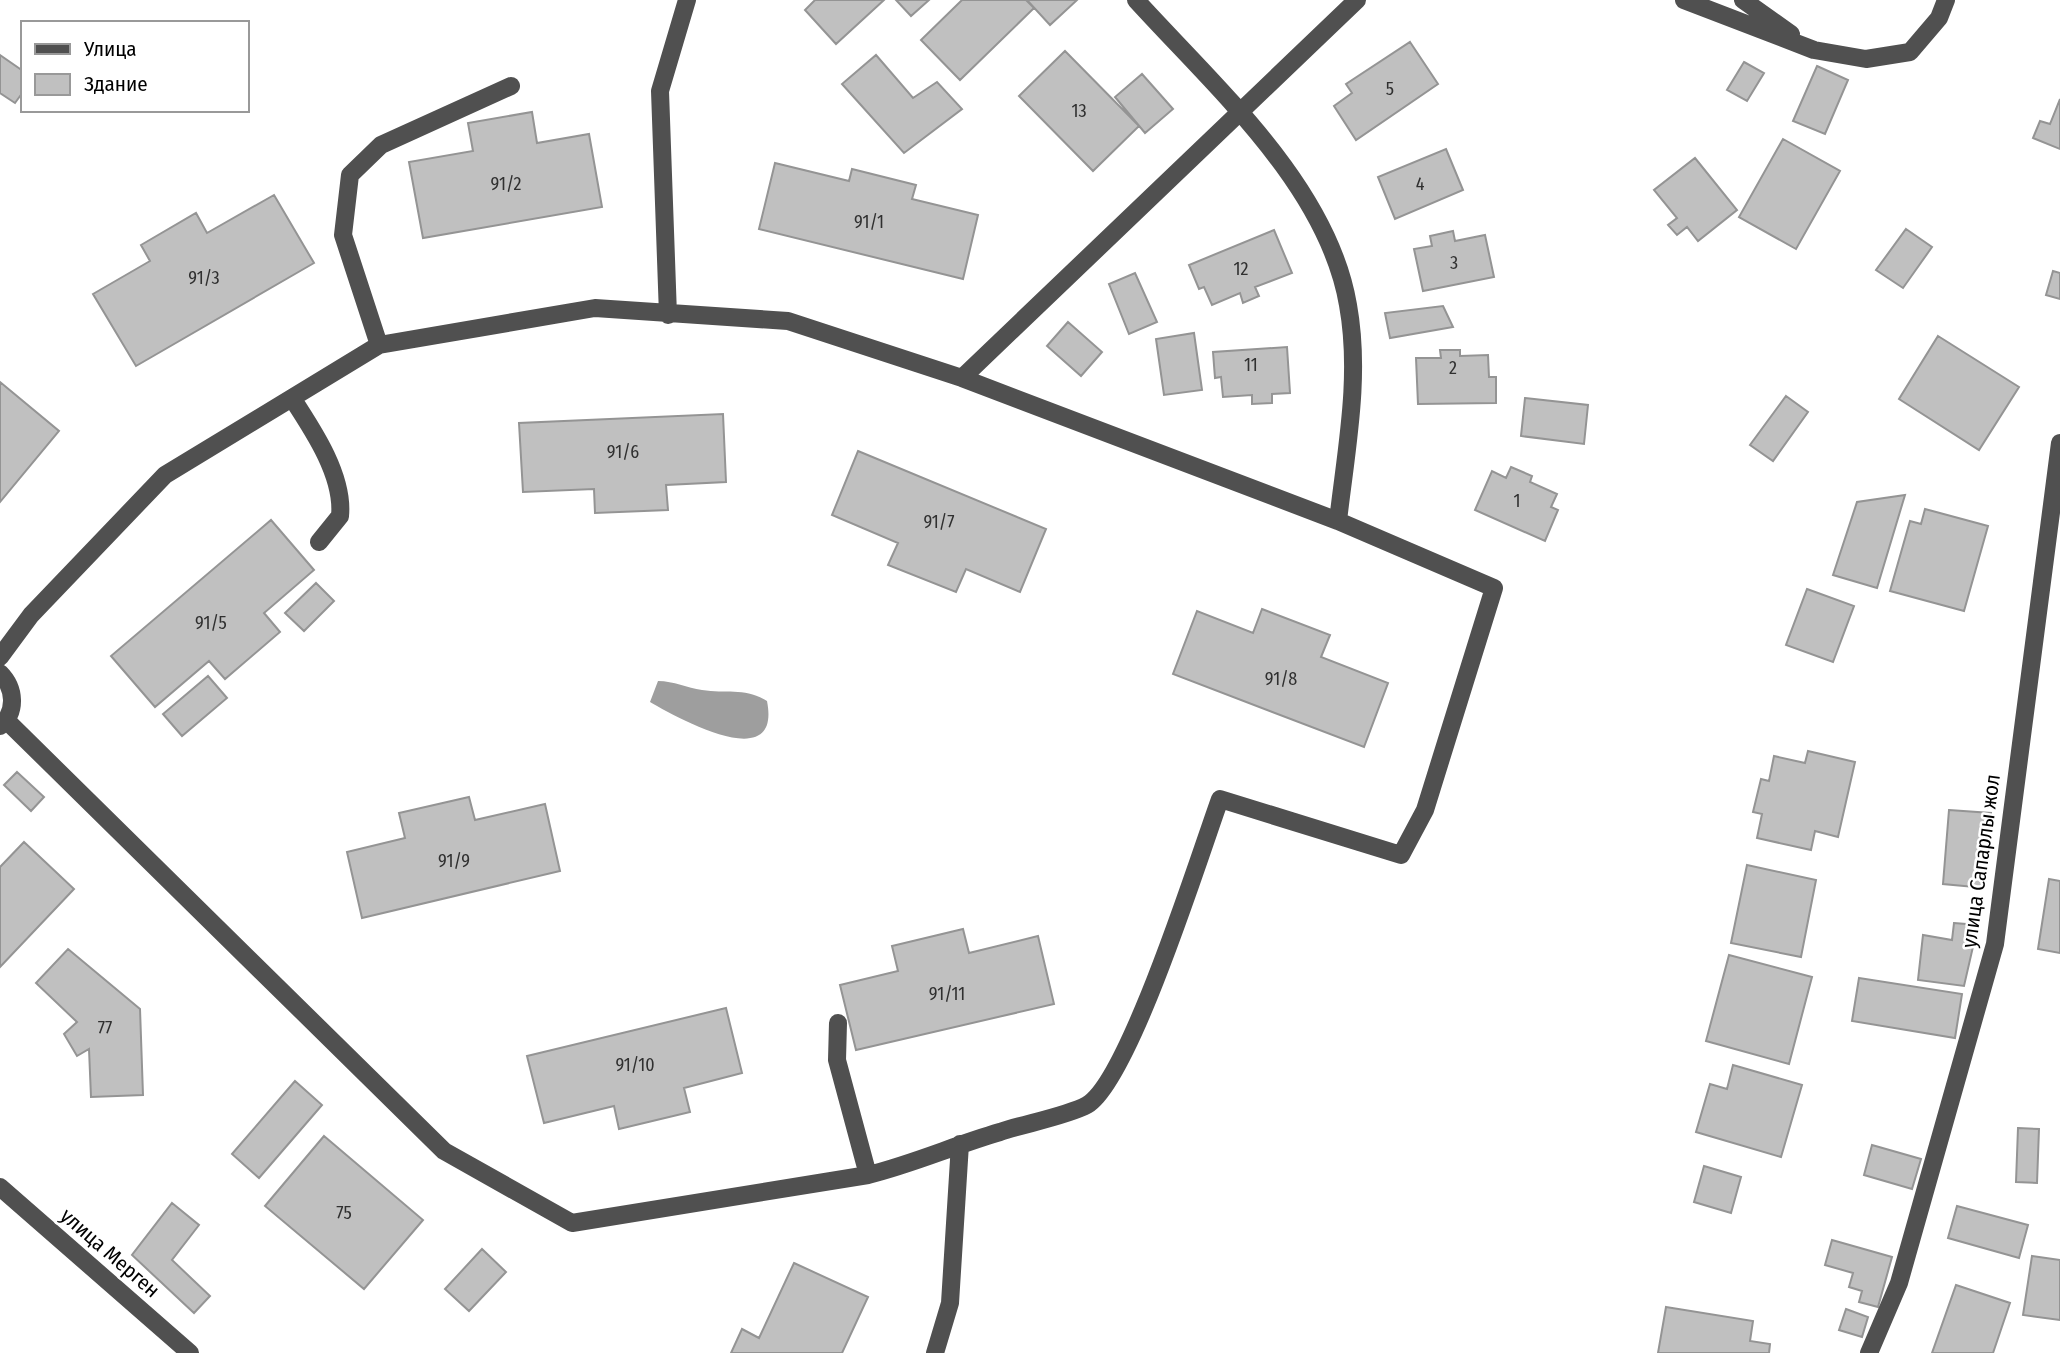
<svg xmlns="http://www.w3.org/2000/svg" width="2060" height="1353" viewBox="0 0 2060 1353" font-family="'Fira Sans Condensed',sans-serif">
<style>
.water{fill:#9e9e9e}
.building{fill:#c0c0c0;stroke:#949494;stroke-width:2}
.lines{fill:none;stroke-linecap:round;stroke-linejoin:round}
.minor{stroke:#505050;stroke-width:18}
.labels{text-anchor:middle;stroke-width:5;stroke-linejoin:round;paint-order:stroke}
.number-label{font-size:18px;fill:#303030}
.street-label{font-size:21px;fill:#000;stroke:#fff}
</style>
<rect width="100%" height="100%" fill="#fff"/>
<!-- water -->
<path class="water" d="M658,681C674,681 687,688 702,690C727,694 745,687 767,701C782,777 676,717 650,702Z"/>
<!-- building -->
<path class="building" d="M815,0H884L836,44L805,10Z
M896,0H929L911,16Z
M962,0H1026L1034,8L960,80L921,40Z
M1027,0H1077L1050,25Z
M1410,42L1438,84L1356,140L1334,106L1352,93L1346,84Z
M1065,51L1139,126L1093,171L1019,96Z
M0,55L23,71V92L15,103L0,93Z
M876,55L913,98L937,82L962,109L904,153L842,84Z
M1744,62L1764,73L1747,101L1727,90Z
M1817,66L1848,80L1825,134L1793,121Z
M1142,74L1173,109L1145,133L1115,97Z
M2060,99V149L2033,138L2040,121L2050,124Z
M532,112L537,143L589,134L602,207L423,238L409,162L473,151L468,123Z
M1783,139L1840,171L1796,249L1739,217Z
M1446,149L1463,190L1395,219L1378,177Z
M1695,158L1737,210L1698,241L1687,227L1677,235L1668,225L1677,218L1654,190Z
M775,163L849,181L852,169L916,185L912,199L978,215L963,279L759,229Z
M274,195L314,263L136,366L93,294L150,261L141,245L196,213L207,233Z
M1906,229L1932,247L1903,288L1876,270Z
M1274,230L1292,273L1255,287L1259,296L1243,303L1240,293L1212,305L1204,287L1199,289L1189,265Z
M1453,231L1455,241L1485,235L1494,277L1423,291L1414,249L1432,246L1430,236Z
M2053,271L2060,273V299L2046,295Z
M1135,273L1157,322L1129,334L1109,284Z
M1443,306L1453,327L1390,338L1385,313Z
M1068,322L1102,352L1081,376L1047,346Z
M1194,333L1202,390L1164,395L1156,339Z
M1938,336L2019,387L1979,450L1899,399Z
M1287,347L1290,393L1272,394V403L1252,404V395L1223,397L1221,377L1215,378L1213,352Z
M1440,350H1460V356L1488,355L1489,377H1496V403L1418,404L1416,358H1441Z
M0,382L59,431L0,502Z
M1786,396L1808,412L1773,461L1750,445Z
M1525,398L1588,405L1584,444L1521,436Z
M723,414L726,482L666,485L668,510L595,513L594,489L523,492L519,423Z
M858,451L1046,529L1020,592L966,569L956,592L888,565L898,543L832,515Z
M1511,467L1532,476L1530,482L1557,494L1551,507L1558,510L1545,541L1475,510L1492,471L1506,478Z
M1905,495L1877,588L1833,575L1857,502Z
M1925,509L1988,526L1964,611L1890,591L1910,521L1921,524Z
M271,520L314,570L264,613L280,632L225,679L209,661L155,707L111,656Z
M316,583L334,601L304,631L285,613Z
M1807,589L1854,606L1833,662L1786,645Z
M1262,609L1330,635L1321,657L1388,683L1364,747L1173,674L1197,611L1253,633Z
M208,676L227,698L182,736L163,714Z
M1808,751L1855,762L1838,837L1815,831L1811,850L1757,838L1762,814L1753,812L1761,779L1769,781L1774,756L1805,763Z
M17,772L44,797L31,811L4,785Z
M469,797L475,820L545,804L560,871L362,918L347,852L405,838L399,813Z
M1949,810L1991,813L1985,888L1943,884Z
M24,842L74,889L0,967V867Z
M1747,865L1816,880L1801,957L1731,943Z
M2049,879L2060,881V953L2038,949Z
M1954,923L1978,925L1964,986L1918,980L1923,935L1952,940Z
M963,929L969,953L1038,936L1054,1004L856,1050L840,985L898,971L892,946Z
M68,949L140,1009L143,1095L91,1097L89,1049L77,1056L64,1034L77,1022L36,983Z
M1729,955L1812,977L1789,1064L1706,1041Z
M1859,978L1962,994L1955,1038L1852,1021Z
M726,1008L742,1073L684,1088L690,1112L619,1129L614,1106L544,1123L527,1056Z
M1733,1065L1802,1085L1781,1157L1696,1132L1710,1084L1727,1089Z
M295,1081L322,1105L259,1178L232,1154Z
M2018,1128L2039,1129L2037,1183L2016,1182Z
M324,1136L423,1220L364,1289L265,1206Z
M1872,1145L1921,1159L1912,1189L1864,1175Z
M1704,1166L1741,1177L1731,1213L1694,1202Z
M172,1203L199,1225L172,1260L210,1296L194,1313L132,1255Z
M1957,1206L2028,1225L2019,1258L1948,1238Z
M1832,1240L1892,1257L1878,1307L1859,1302L1862,1291L1849,1287L1853,1273L1825,1265Z
M482,1249L506,1272L469,1311L445,1289Z
M2032,1256L2060,1260V1320L2023,1315Z
M794,1263L868,1297L842,1353H731L742,1329L759,1338Z
M1956,1285L2010,1303L1993,1353H1932Z
M1666,1307L1753,1321L1750,1341L1770,1344L1769,1353H1658Z
M1846,1309L1868,1317L1862,1337L1839,1330Z"/>
<g class="lines">
<!-- minor -->
<path class="minor" d="M1136,0C1214,86 1328,186 1348,305C1361,377 1346,450 1338,521
M1684,0L1814,50L1866,59L1910,52L1939,18L1946,0
M1743,0L1791,34
M668,315L660,91L687,0
M379,345L343,235L350,175L381,145L511,86
M962,378L1357,0
M292,398C313,430 344,476 340,516L319,542
M0,657L31,615L165,475L379,345L595,308L788,321L962,378L1338,521L1494,588L1425,810L1401,855L1220,799C1200,854 1129,1081 1087,1105C1067,1116 1023,1124 1000,1132C955,1145 913,1164 868,1175L837,1060L838,1023
M0,673C15,688 17,712 0,726
M7,721L444,1151L572,1223L868,1175
M0,1187L190,1353
M935,1353L950,1303L960,1144
M1869,1353L1899,1283L1995,944L2060,443"/>
</g>
<g class="labels">
<!-- number labels -->
<g class="number-label">
<text x="1390" y="95">5</text>
<text x="1079" y="117">13</text>
<text x="506" y="190">91/2</text>
<text x="1420" y="190">4</text>
<text x="869" y="228">91/1</text>
<text x="1454" y="269">3</text>
<text x="1241" y="275">12</text>
<text x="204" y="284">91/3</text>
<text x="1251" y="371">11</text>
<text x="1453" y="374">2</text>
<text x="623" y="458">91/6</text>
<text x="1517" y="507">1</text>
<text x="939" y="528">91/7</text>
<text x="211" y="629">91/5</text>
<text x="1281" y="685">91/8</text>
<text x="454" y="867">91/9</text>
<text x="947" y="1000">91/11</text>
<text x="105" y="1034">77</text>
<text x="635" y="1071">91/10</text>
<text x="344" y="1219">75</text>
</g>
<!-- street labels -->
<g class="street-label">
<text transform="translate(1981 861) rotate(-82)" y="7">улица Сапарлы жол</text>
<text transform="translate(110 1253) rotate(41)" y="7">улица Мерген</text>
</g>
</g>
<!-- legend -->
<rect x="21" y="21" width="228" height="91" fill="#ffffff" stroke="#999999" stroke-width="2"/>
<rect x="35" y="44" width="35" height="10" fill="#505050" stroke="#999999" stroke-width="2"/>
<text x="84" y="56" font-size="21" fill="#000000">Улица</text>
<rect x="35" y="74" width="35" height="21" fill="#c0c0c0" stroke="#999999" stroke-width="2"/>
<text x="84" y="91" font-size="21" fill="#000000">Здание</text>
</svg>
